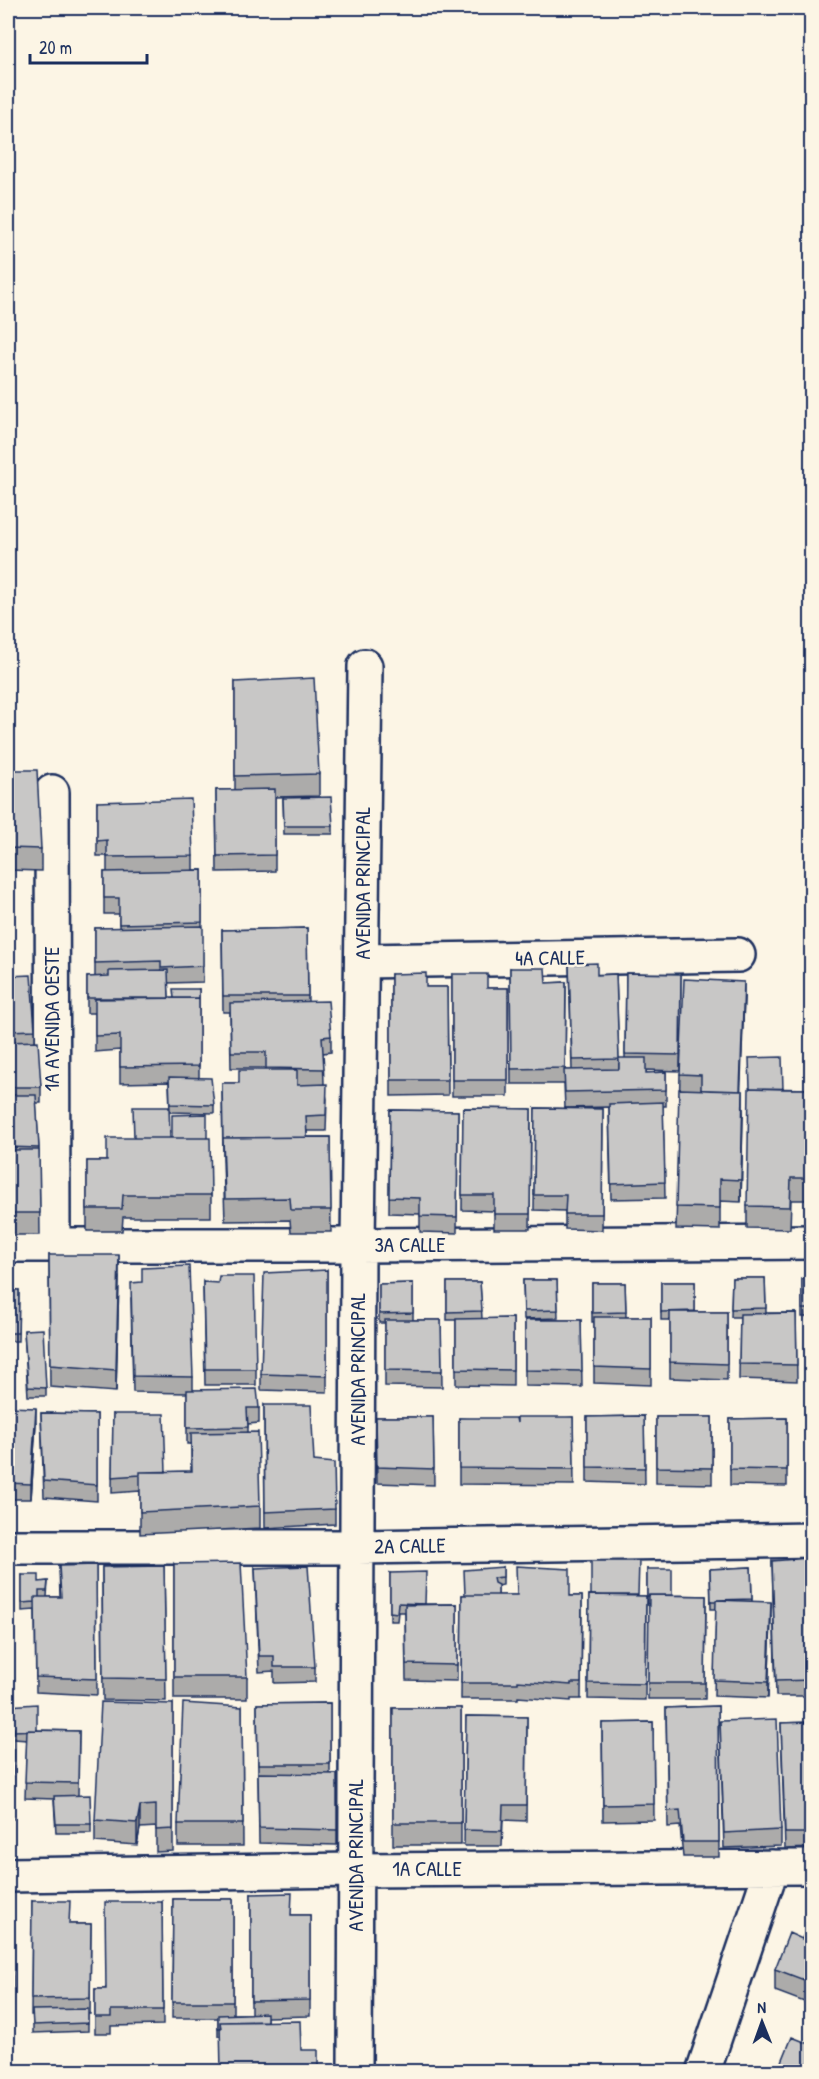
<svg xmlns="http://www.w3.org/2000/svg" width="819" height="2079" viewBox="0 0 819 2079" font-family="'Patrick Hand',sans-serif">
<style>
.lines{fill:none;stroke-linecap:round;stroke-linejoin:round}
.minor-casing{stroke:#1b2f5e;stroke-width:38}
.minor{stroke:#fcf5e5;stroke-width:33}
.wall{fill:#acabaa;stroke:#1b2f5e;stroke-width:1.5}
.shaded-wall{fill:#8c8b8b;stroke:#1b2f5e;stroke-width:1.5}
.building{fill:#c8c7c6;stroke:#1b2f5e;stroke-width:1.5}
.labels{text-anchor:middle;stroke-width:5;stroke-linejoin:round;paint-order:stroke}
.street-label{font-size:21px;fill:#1b2f5e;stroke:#fcf5e5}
</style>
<rect width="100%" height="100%" fill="#fcf5e5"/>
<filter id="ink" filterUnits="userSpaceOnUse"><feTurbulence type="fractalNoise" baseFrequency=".0167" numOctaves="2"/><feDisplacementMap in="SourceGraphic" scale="12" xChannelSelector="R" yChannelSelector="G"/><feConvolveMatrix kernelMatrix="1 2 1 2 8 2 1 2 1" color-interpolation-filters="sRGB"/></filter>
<g filter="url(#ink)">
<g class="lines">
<!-- minor casing -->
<g class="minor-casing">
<path id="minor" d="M52,792L53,1245
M362,961L738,955
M8,1245H358L812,1242
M8,1547H358L812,1540
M8,1875L355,1870L812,1867
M355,2072L358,1245L365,666
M703,2072L772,1867"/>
</g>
<!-- minor -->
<use href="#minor" class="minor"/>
</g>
<!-- wall -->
<path class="wall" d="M235,682L319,774V796L275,797V871L217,872L216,790H235Z
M8,770L41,849V871L8,870Z
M283,798L333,826V834H284Z
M97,802L193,856V870H202V926L203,982L168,983L169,998H173L199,989V1077L214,1105V1113L170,1112L169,1082L120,1083V1050L95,1052V1013H87V977H95V928H119V914H104V872H107V856H97Z
M307,928L308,1002L331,1036V1052L323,1053L324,1084L327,1099L326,1131H307V1137H330L331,1232H291L290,1220L225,1221L223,1160L222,1083H239L266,1070V1068H231L230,1012H223L222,930Z
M569,964L597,975L616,974L619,1069L625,1058L626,973L681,974L680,1071L646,1070V1073L666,1072V1106H663L665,1198L611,1199L609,1107L565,1108L564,1084H511L510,968L546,983L566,982L565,1070H572Z
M391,974L426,987H447L448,1095L391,1096Z
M452,974L487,988H508V1096H452Z
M8,976L35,1030V1041L41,1087V1103H36L39,1150L40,1235H8Z
M744,997L740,1091L743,1113L741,1202L720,1201V1230L676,1229L680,1074Z
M783,1089H812V1200H791L790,1229L747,1228V1206Z
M463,1108L531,1109L530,1229H494V1211L462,1210Z
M535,1108L603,1109L602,1230L565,1229V1211L534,1210Z
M390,1110L458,1111L457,1233L420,1232V1214L389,1213Z
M170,1138H207L211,1195V1217H123L122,1231H87V1161H107Z
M49,1255L119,1277L116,1392L50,1387Z
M327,1270V1392L261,1390V1374Z
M732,1278H765L766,1313H796L797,1381L739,1379L740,1317H731Z
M802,1279H812V1380L808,1379V1317H802Z
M523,1280H557L558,1318L524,1319Z
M203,1282L256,1369V1385H205Z
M447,1282H480L482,1319L513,1318V1386L456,1385V1320H447Z
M661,1282H695V1312H727V1380L670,1378V1320H661Z
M413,1283V1320H441L442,1387L385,1386V1323H379V1284Z
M592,1283H625L626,1317H651V1385L594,1383V1322H592Z
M8,1290H19L18,1341H8Z
M131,1299L193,1377V1390L259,1408V1423L248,1424V1432L260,1506V1528L140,1534V1491L112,1493L113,1414L166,1472L191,1471V1444H187V1393L133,1392Z
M525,1320H581L582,1387L525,1386Z
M24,1330L46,1388V1396H28Z
M264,1405L314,1461L335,1509V1524L265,1528Z
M8,1407L36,1423L31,1499H8Z
M41,1413L97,1414V1501L44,1497Z
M644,1416L645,1484L587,1482V1417Z
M376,1417H433L434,1485L377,1483Z
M573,1417L574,1485L459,1484V1418L517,1423Z
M656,1417H712V1484L656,1483Z
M812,1417V1483H806V1418Z
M787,1418V1486L730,1485V1419Z
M772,1561L812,1590V1696H776Z
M174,1564L247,1677V1699H174Z
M96,1565L97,1695L36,1692L35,1610L22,1611V1575L39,1582L48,1581L47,1597H60L59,1566Z
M164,1566L166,1701L103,1700L102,1567Z
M503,1567V1585L498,1586V1595L582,1596L581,1699H571V1701L518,1697V1699H461L462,1595H465Z
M751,1567L752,1601L771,1617L768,1698L714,1696L716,1609H711L710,1569Z
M255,1568L315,1667V1682L274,1683V1671L259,1672Z
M647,1569L672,1595L706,1596L705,1699H648L649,1604H647Z
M390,1573L425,1604H457V1681L406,1680L405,1612H398L397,1621H390Z
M589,1595L646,1596L645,1700L588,1699Z
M330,1703V1774H337V1845L259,1843L257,1704Z
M173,1704V1851L156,1852V1827L140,1828L137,1845L95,1842V1820Z
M8,1706L37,1730L79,1731L78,1796L91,1824V1833H56L54,1799L25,1798L27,1740L14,1739L13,1819H8Z
M718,1706L719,1857H683L680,1826L668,1827L666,1708Z
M242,1707L243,1846H178V1824Z
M393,1708H461V1845H393Z
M466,1716L527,1717L526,1821L503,1820L502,1846H464Z
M720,1721L781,1830V1846L724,1848Z
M653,1722L654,1820L603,1821L602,1723Z
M812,1722V1848L785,1849L781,1723Z
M251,1894L292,1915H310V2016L267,2017V2021L301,2050L318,2072L220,2036H218V2018H172L173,1899H233V2014H251Z
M8,1901H12L13,2023H8Z
M32,1901L70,1924H91L90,2014H88V2031L33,2033V2015H31Z
M162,1902L163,2025L111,2026V2033H95V1989H105Z
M812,1916V2005L775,1991V1969L802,1939Z"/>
<!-- shaded-wall -->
<path class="shaded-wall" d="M744,982V997L740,1108V1093Z
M743,1091V1113L741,1202V1180Z
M119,1255V1277L116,1392V1370Z
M36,1408V1423L31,1499V1484Z
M771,1602V1617L768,1698V1682Z
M140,1806V1828L137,1845V1823Z"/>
<!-- building -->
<path class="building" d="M314,678L319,774L235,776V682Z
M8,770H37L41,849L8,848Z
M275,789V855L217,856L216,790Z
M331,797L333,826H284L283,798Z
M191,799L193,856L107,857V840L97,841V802Z
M202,870V922L119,924V898H104V872Z
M203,926V966L161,968V961L95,963V928Z
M307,928L308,996H223L222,930Z
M597,963V975L616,974L619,1059L572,1060L569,964Z
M510,968H545L546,983L566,982L565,1068L511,1069Z
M168,970L169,998H87V977L109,976V971Z
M426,973V987H447L448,1080H391V974Z
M626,973L681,974L680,1055L625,1054Z
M452,974H487V988H508V1080H452Z
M31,975L35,1030L8,1031V976Z
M684,979L744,982L740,1091L701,1090V1075L680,1074Z
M173,989H199V1004V998H174Z
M199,998V1066L120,1067V1035L95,1036V999Z
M328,1001L331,1036L322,1037L324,1069L266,1068V1052H231L230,1003Z
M38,1041L41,1087H8V1042Z
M782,1057L783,1089L750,1088L749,1058Z
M619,1058H646V1073L666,1072V1090L565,1092L564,1070L619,1069Z
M239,1070H297V1085L327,1084L326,1115L306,1116L307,1137L223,1138V1140L222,1083H239Z
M169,1077L211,1078L214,1105L170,1104Z
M749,1088L812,1089V1178H791L790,1207L747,1206Z
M679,1089L743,1091L741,1180L720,1179V1208L676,1207Z
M8,1095H36L39,1148L8,1147Z
M663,1102L665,1182L611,1184L609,1104Z
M133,1107H169L170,1138H134Z
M463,1108L531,1109L530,1214H494V1195H462Z
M535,1108L603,1109L602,1214H565L566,1195H534Z
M390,1110L458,1111L457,1217L420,1216V1198L389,1197Z
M207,1114V1138H172V1115Z
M330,1137L331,1210H291L290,1198L225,1199L223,1138Z
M107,1138H210L211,1195H123L122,1209H87V1161H107Z
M8,1150H39L40,1213H8Z
M49,1255H119L116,1370L50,1365Z
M189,1266L193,1377L133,1376L131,1283L142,1282V1268Z
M327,1270V1376L261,1374L264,1273Z
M219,1276H254L256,1369H205L203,1282L218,1283Z
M732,1278H765L766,1308L731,1309Z
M802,1279H812V1309H802Z
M523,1280H557L558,1310L524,1311Z
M447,1282H480L482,1311L447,1312Z
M661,1282H695V1311L661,1312Z
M413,1283V1313L379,1314V1284Z
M592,1283H625L626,1312L592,1313Z
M8,1290H19L18,1333H8Z
M670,1312H727V1364L670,1362Z
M796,1313L797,1365L739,1364L740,1314Z
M808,1314H812V1364H808Z
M594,1317H651V1369L594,1367Z
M513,1318V1370L456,1369V1319Z
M385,1320H441L442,1371L385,1370Z
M525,1320H581L582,1371L525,1370Z
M43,1329L46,1388L28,1387L24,1330Z
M257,1389L259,1408H247L248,1427L187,1428V1390Z
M264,1405H311L314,1461L334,1463L335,1509L265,1512Z
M8,1407L36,1408L31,1484L8,1483Z
M41,1413L97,1414V1485L44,1481Z
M113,1414H164L166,1472H140V1475L112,1477Z
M644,1416L645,1468L587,1467V1417Z
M376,1417H433L434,1469L377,1467Z
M517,1417H573L574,1469L459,1468V1418H516L517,1423Z
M656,1417H712V1468L656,1467Z
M812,1417V1467H806V1418Z
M787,1418V1470L730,1469V1419Z
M258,1432L260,1506L140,1512V1472L192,1471L191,1433Z
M809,1558L810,1590H812V1680L776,1681L772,1561Z
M591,1561H639L638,1595H591Z
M241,1563L247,1677H174V1564Z
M96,1565L97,1679L36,1677L35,1597H61L59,1566Z
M164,1566L166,1679L103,1678L102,1567Z
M308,1566L315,1667H274V1656H259L255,1568Z
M516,1566L570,1569V1596H582L581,1683H571V1685L518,1681V1683H461L462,1595H517Z
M503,1567V1577L493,1578L494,1583L498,1585V1595H465L464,1570Z
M751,1567L752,1599L716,1600V1601H711L710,1569Z
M647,1569H672V1595H649V1596H647Z
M426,1572L425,1604L398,1603L397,1613L390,1612V1573Z
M22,1575H39V1582L48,1581L47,1591H39V1597H35V1602L22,1603Z
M589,1595L646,1596L645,1684L588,1683Z
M649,1595L706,1596L705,1683H648Z
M716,1600L771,1602L768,1682L714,1680Z
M457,1604V1665L406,1664L405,1605Z
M101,1702L173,1704V1829L156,1830V1805L140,1806L137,1823L95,1820Z
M183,1703L242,1707L243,1824H178Z
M330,1703V1764H258L257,1704Z
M37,1704V1730L14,1731V1728H8V1706Z
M718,1706L719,1842H683L680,1810L668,1811L666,1708Z
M393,1708H461V1823H393Z
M466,1716L527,1717L526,1805H503L502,1831L464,1830Z
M777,1719L781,1830L724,1833L720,1721Z
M653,1722L654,1804L603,1805L602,1723Z
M812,1722V1833H785L781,1723Z
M8,1728H14L13,1803L8,1804Z
M27,1730L79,1731L78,1783L25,1782Z
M258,1773L337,1774V1830L259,1828Z
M90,1795L91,1824H56L54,1796Z
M292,1893L291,1915H310V2000L251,2001V1894Z
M173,1899H233V2002H172Z
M8,1901H12L13,2007H8Z
M32,1901H70L69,1924H91L90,1998L31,1999Z
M105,1902H162L163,2010H111V2017H95V1989H106Z
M812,1916V1983L775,1969L789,1933L802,1939Z
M88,2009V2023L33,2025L32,2010Z
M267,2013V2021L220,2022L221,2028H218V2015Z
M300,2021L301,2050H318V2072H221L220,2022Z
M792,2037L812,2045V2072H785L779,2069Z
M534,2068H583V2072H534Z"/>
</g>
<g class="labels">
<!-- street labels -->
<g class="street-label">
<text transform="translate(363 883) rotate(-90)" y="7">AVENIDA PRINCIPAL</text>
<text transform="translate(550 958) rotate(-1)" y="7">4A CALLE</text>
<text transform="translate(52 1019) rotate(-90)" y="7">1A AVENIDA OESTE</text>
<text x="410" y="1252">3A CALLE</text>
<text transform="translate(358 1369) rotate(-90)" y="7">AVENIDA PRINCIPAL</text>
<text transform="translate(410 1546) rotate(-1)" y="7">2A CALLE</text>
<text transform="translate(356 1855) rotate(-90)" y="7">AVENIDA PRINCIPAL</text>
<text x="427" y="1876">1A CALLE</text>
</g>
</g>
<!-- margin -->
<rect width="819" height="2079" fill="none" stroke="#fcf5e5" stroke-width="30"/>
<rect x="15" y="15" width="789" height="2049" fill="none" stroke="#1b2f5e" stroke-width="2" filter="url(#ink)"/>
<!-- north arrow -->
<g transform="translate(762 2022) rotate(359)" stroke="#fcf5e5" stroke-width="4.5" paint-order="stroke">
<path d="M0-4.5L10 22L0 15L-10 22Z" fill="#1b2f5e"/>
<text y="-9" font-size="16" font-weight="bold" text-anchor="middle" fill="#1b2f5e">N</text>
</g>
<!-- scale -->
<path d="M30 54v9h117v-9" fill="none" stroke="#1b2f5e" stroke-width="3"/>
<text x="39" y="54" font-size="18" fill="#1b2f5e" stroke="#fcf5e5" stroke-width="4.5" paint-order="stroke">20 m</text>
</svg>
